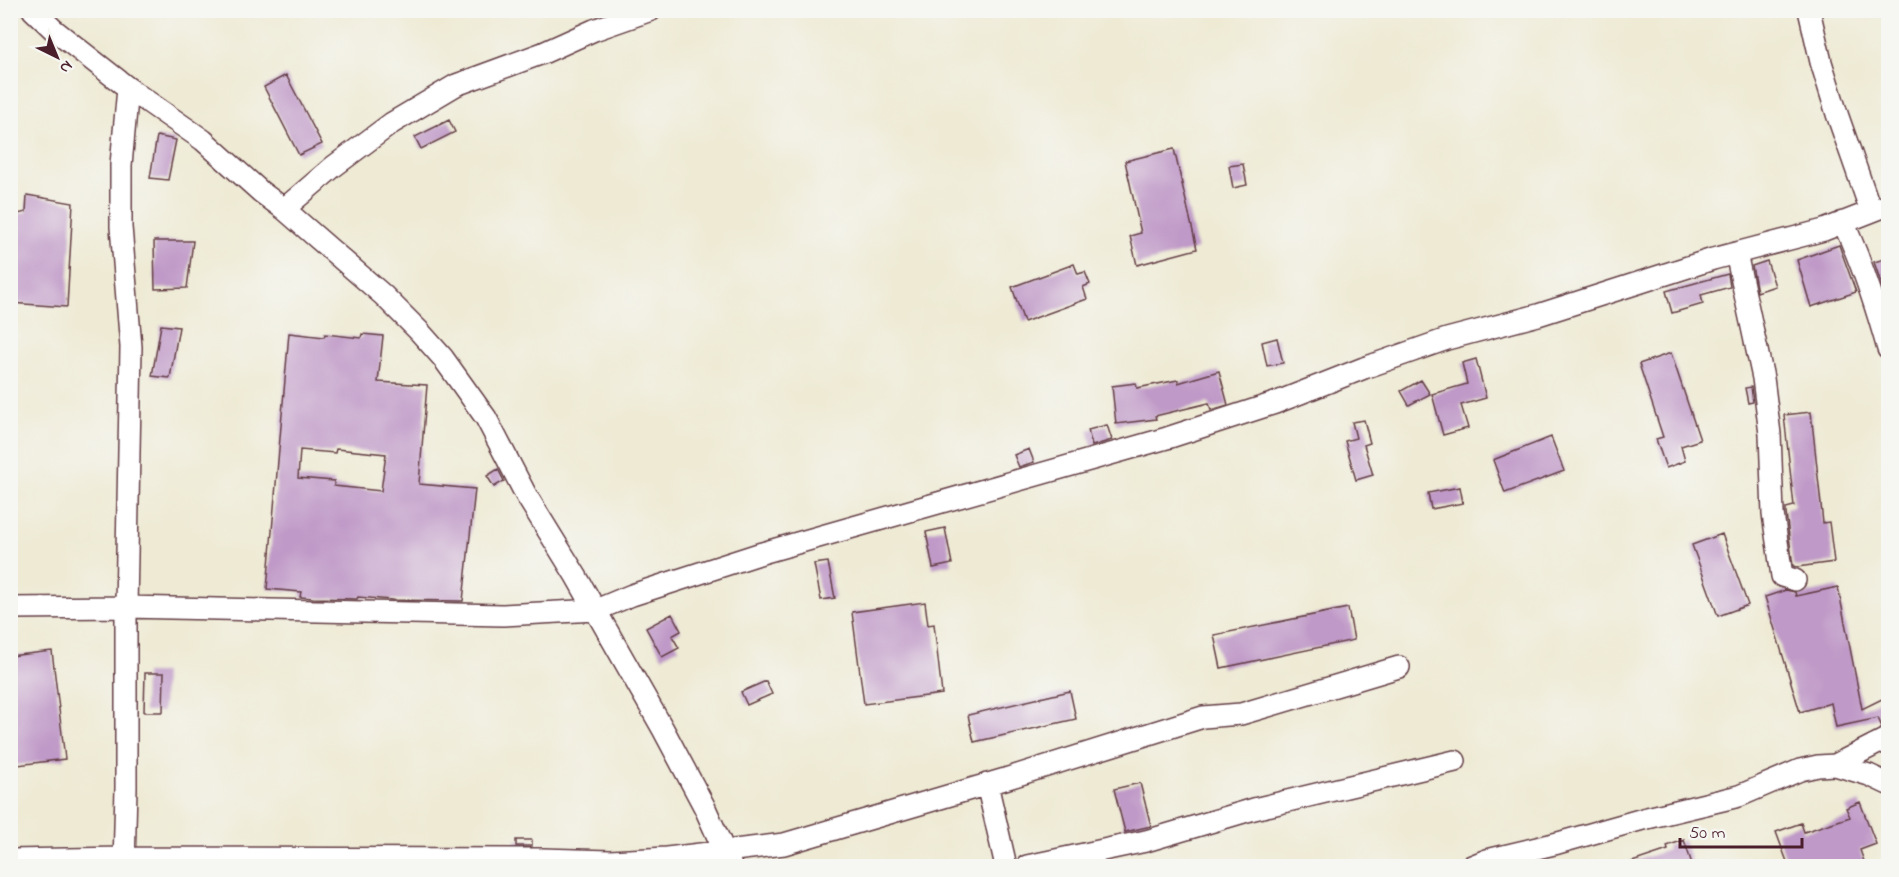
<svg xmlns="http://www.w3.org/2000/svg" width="1899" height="877" viewBox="0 0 1899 877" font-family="'Indie Flower',sans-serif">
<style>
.building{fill:#bf99c7;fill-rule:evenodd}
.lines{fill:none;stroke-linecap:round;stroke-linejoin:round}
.minor-casing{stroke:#633d44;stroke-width:24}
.minor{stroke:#fff;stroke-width:21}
</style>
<rect width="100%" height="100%" fill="#f6f6f2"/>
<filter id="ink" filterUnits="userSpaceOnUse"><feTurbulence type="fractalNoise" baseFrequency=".0167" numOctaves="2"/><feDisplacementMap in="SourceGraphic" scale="12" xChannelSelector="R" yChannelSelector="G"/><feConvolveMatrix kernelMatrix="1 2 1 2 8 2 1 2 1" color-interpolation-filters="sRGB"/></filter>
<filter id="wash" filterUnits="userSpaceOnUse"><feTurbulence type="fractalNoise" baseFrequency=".008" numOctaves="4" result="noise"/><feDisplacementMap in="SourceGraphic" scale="24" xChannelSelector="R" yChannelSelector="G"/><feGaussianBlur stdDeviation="1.35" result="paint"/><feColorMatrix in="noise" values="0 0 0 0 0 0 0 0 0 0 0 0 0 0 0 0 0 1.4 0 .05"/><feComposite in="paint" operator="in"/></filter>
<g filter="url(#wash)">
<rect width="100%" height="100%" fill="#eeead4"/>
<g id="blocks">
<!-- building -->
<path class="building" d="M286,75L322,144L299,155L264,87Z
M449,120L455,132L421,149L415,137Z
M157,136L176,140L168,180L150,178Z
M1174,149L1197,249L1137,265L1130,236L1141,233L1125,161Z
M1243,164L1247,185L1233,188L1229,166Z
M27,195L73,203L67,307L10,303V216L26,212Z
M154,241H193L187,288L155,289Z
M1839,245L1856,292L1811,307L1797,260Z
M1888,258V300H1887L1874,262Z
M1767,261L1775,286L1757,292L1752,266Z
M1074,264L1078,274L1085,272L1090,284L1083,287L1087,299L1024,322L1012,287Z
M1728,274L1730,287L1701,295L1703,304L1672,313L1666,291Z
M161,325L179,327L170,378L152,376Z
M289,333L324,337L325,334L361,338L362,334L383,336L378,382L427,385L419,484L475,489L463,601L392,600L358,597L357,599L313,598L300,597L301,592L267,589ZM336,449L386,454L381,491L334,486V481L298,478L300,450L335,453Z
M1277,338L1283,363L1267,366L1262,342Z
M1671,353L1700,440L1681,446L1685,461L1666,468L1656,439L1663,437L1639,364Z
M1476,359L1486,398L1461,405L1468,428L1443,435L1432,394L1467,384L1462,363Z
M1219,371L1228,405L1211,410L1209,403L1155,416L1156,419L1116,424L1112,386L1136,383L1137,388L1178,380V383Z
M1421,380L1430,394L1409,405L1401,391Z
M1751,387L1753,402L1748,403L1745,388Z
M1811,412L1823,523L1829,522L1834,562L1797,567L1793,566L1786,513V508L1794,506L1784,415Z
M1364,420L1370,443L1364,445L1373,475L1356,480L1345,441L1356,438L1352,422Z
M1107,425L1112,440L1092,446L1088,430Z
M1551,437L1564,471L1505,493L1493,460Z
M1029,449L1034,462L1019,467L1014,455Z
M498,469L504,481L494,487L487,476Z
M1460,487L1463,503L1431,509L1428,493Z
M945,528L952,564L933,568L926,532Z
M1722,534L1748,605L1718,616L1692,545Z
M828,562L835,598L821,600L814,564Z
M1838,587L1862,709L1888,696V725L1882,727L1878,718L1836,727L1831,703L1800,712L1765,597L1786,590L1795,592L1796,596Z
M925,602L928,625L934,624L942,694L864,704L852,612Z
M1348,608L1354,640L1221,668L1214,635Z
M672,614L681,631L672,636L679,648L662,657L646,628Z
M52,651L65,759L10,766V656Z
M145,673H164L163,712H144Z
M766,681L772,694L747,705L741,692Z
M1070,691L1076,719L974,742L968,715Z
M1140,783L1151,826L1125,832L1114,789Z
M1860,802L1876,844L1860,850L1865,864L1858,867H1789L1776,832L1801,823L1804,832L1850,817L1846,808Z
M516,840H532V846H516Z
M1684,840L1693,867H1626V864L1668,850L1667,846Z"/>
</g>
</g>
<g filter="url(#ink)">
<use href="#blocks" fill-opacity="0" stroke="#633d44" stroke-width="1.5"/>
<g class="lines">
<!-- minor casing -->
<g class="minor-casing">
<path id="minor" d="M33,10L54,30L128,88L203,140L261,192L284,209L383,295L419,331L443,358L486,418L526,495L576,576L663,729L704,806L731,866
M1809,10L1821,62L1837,114L1871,211
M284,209L333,167L392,123L456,85L543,53L594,30L651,10
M1843,222C1862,263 1876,306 1888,349
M1736,253L1763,378L1770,434L1773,514L1782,576L1795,580
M10,608L126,607L503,615L596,610L632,595L762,553L1167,438L1275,403L1364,368L1447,339L1538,315L1713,259L1824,230L1888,205
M1835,765L1888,738
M987,784L1006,866
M10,860L124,858L542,859L610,861L667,858L784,844L1005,779L1203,717L1241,714L1399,667
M124,866L126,788V607L131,347L121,227V165L128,88
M1027,866L1146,841L1254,809L1455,761
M1472,866L1487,860L1558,843L1643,819L1739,796L1800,770L1818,766L1835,765L1869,775L1888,784"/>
</g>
<!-- minor -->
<use href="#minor" class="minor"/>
</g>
</g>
<!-- margin -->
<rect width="1899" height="877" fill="none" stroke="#f6f6f2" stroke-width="36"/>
<!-- north arrow -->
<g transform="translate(57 57) rotate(137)" stroke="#f6f6f2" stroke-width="4.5" paint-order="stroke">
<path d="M0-4.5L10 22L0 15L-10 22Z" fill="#4a1f2b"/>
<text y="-9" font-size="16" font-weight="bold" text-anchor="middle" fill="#4a1f2b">N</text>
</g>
<!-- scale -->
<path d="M1680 838v9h122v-9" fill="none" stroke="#4a1f2b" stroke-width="3"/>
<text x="1689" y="838" font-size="18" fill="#4a1f2b" stroke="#f6f6f2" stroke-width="4.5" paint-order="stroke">50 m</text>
</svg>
